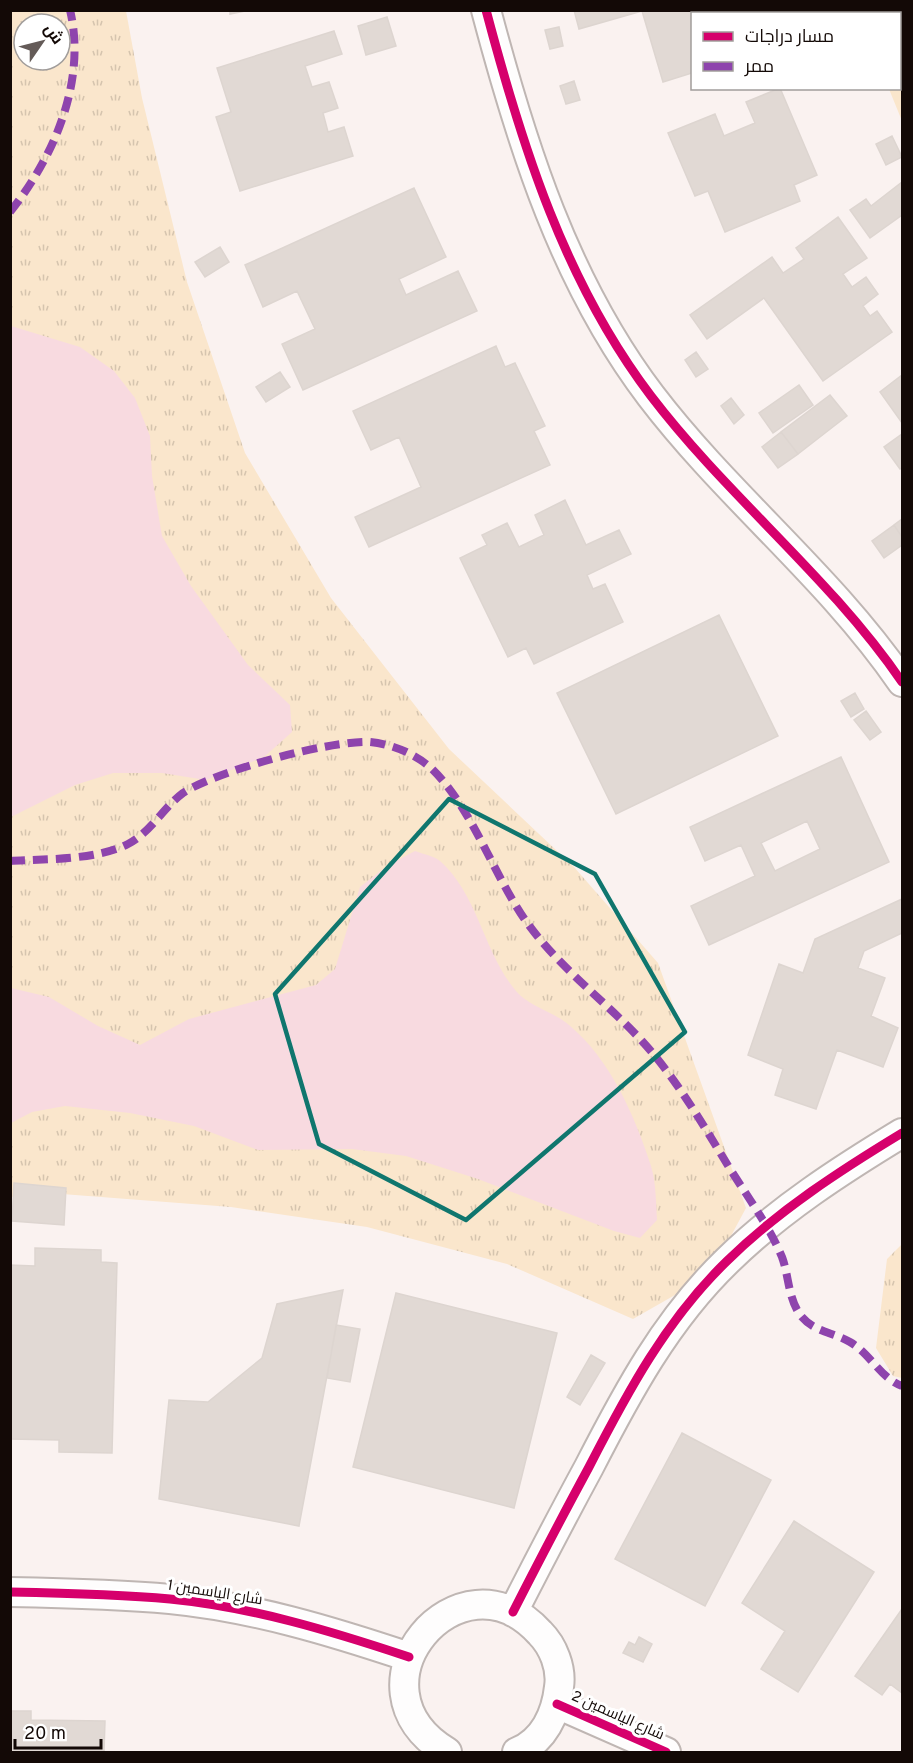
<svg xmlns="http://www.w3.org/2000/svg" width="913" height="1763" viewBox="0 0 913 1763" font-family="Overpass,Cairo,sans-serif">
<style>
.grass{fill:url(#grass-tufts);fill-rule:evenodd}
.water{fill:#f8dae0}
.building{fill:#e1d9d4;stroke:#ddd5d0;stroke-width:1.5;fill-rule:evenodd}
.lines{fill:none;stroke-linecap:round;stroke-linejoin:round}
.minor-casing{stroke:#bfb6b3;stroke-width:32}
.minor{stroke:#fefdfd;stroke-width:28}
.quiet{stroke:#8e44ad;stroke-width:8;stroke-dasharray:15 8;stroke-linecap:butt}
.cycleway-casing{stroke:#fff;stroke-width:13}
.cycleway{stroke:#d6006c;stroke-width:9}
.marked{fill:none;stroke:#0f766e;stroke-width:4.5;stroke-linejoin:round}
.labels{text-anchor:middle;stroke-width:6;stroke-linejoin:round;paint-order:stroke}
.street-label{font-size:15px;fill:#130906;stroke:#fff}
</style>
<defs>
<pattern id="grass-tufts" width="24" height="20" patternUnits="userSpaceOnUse" patternTransform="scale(1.5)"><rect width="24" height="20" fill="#fae6cc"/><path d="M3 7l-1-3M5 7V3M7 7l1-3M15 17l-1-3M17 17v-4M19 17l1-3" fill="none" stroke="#d5c4ae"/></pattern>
</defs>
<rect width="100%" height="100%" fill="#faf2f0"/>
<!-- grass -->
<path class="grass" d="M10,11H126L142,98L187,282L245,453L331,598L449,749L574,867L658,963L746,1208L710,1275L633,1319L507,1264L367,1227L231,1207L49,1193L11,1197ZM24,24H60V60H24Z
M862,11H902V121L889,89L900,88V14L862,13Z
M902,1244V1378L893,1376L876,1348L887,1259Z"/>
<!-- water -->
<path class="water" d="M11,326L80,347L114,371L135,398L150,436L152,476L162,536L191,586L248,665L290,705L292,732L264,757L206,780L162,773H113L75,785L11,817Z
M415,851C423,854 434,856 440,861C479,896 483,952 516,991C528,1006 554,1012 569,1025C610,1059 635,1116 651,1166C656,1182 656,1203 657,1220L640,1238L614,1231L478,1179L406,1156L352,1149L258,1150L194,1126L130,1113L65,1106L32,1112L11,1123V988L49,997L98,1026L140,1045L189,1019L316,985L335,969L360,887L387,866Z"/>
<!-- building -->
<path class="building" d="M230,10H250L230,14Z
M574,10H713L714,14H692V73L663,82L642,11L579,29Z
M387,17L396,46L366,55L358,26Z
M559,27L563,46L550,49L545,30Z
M334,31L342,54L305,66L312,87L329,82L338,108L323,113L328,132L344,127L353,156L240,191L216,117L231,112L217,68Z
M574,81L580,100L566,104L560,86Z
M780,88L817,175L794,185L800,201L725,232L708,191L695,196L668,133L715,114L724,136L755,123L746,102Z
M892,136L902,157L886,165L876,144Z
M902,182V215L870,238L850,210L866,199L871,206Z
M414,188L446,257L399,279L406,295L458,271L477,311L303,390L282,344L315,329L297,291L263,307L245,265Z
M838,217L867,258L843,274L852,287L866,277L878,294L863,306L870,316L877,311L892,332L823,381L764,298L707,339L690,315L772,257L783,273L804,259L796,248Z
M220,247L229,262L205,277L195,262Z
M496,346L505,367L515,363L545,426L534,431L550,465L369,547L355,517L421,487L399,437L371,450L353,411Z
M696,352L708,369L696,377L685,360Z
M280,372L290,387L266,402L256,387Z
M902,375V423L880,392Z
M799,385L813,405L773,433L759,413Z
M830,395L847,416L798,454L781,432Z
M731,398L744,415L734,424L721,406Z
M781,432L798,454L778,468L762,447Z
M902,434V468L900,469L884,447Z
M565,500L586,545L619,530L631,554L587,575L593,589L605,584L623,622L534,664L526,648L508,657L460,558L487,545L482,535L507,523L519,547L544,535L535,515Z
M902,519V537L894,525Z
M894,525L902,537V545L884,558L872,541Z
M719,615L778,736L616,814L557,693Z
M855,693L864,709L851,717L841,701Z
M866,711L881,732L870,740L854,720Z
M841,757L889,862L709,945L691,906L755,876L741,845L705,861L690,827ZM807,821L820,849L775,871L761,843Z
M902,899V933L864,951L858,968L885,978L871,1016L898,1028L883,1067L837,1050L816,1109L775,1095L783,1069L748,1055L779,964L803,973L815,939Z
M14,1183L66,1188L64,1225L12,1221Z
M35,1248L101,1250V1262L117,1263L112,1453L59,1452V1440L10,1439V1265L35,1266Z
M343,1290L299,1526L159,1499L169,1400L208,1402L262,1358L277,1304Z
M396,1293L557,1333L514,1508L353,1467Z
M336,1325L360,1329L350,1382L327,1378Z
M591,1355L605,1363L580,1405L567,1397Z
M682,1433L771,1480L705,1606L615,1559Z
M794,1521L874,1572L798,1692L761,1669L785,1631L742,1603Z
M902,1609V1693L890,1684L882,1695L855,1676Z
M639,1637L652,1644L643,1662L623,1653L629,1642L635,1645Z
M10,1711H31V1720L105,1721L104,1752H10Z"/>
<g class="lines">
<!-- minor casing -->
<g class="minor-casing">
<path id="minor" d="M486,10C522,146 565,283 651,396C728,497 830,577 902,682
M10,1592C64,1593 117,1594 170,1599C252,1607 331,1631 409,1657
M513,1612C538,1563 563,1515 589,1467C627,1393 666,1320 727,1261C779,1210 841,1170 902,1133
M557,1704L666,1752
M447,1752C339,1687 460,1544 540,1633C553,1646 562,1668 559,1687C556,1714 544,1741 517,1752"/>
</g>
<!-- minor -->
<use href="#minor" class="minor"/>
<!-- quiet -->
<path class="quiet" d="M10,212C54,157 87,81 70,10
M10,861C46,859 97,860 128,844C151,832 163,808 183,793C216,771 330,740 370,742C392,744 416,754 432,769C473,809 494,877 528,924C560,968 605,1001 642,1041C674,1076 699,1118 724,1159C743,1191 768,1223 782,1257C789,1276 788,1299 801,1316C814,1332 833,1332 850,1342C871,1354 879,1377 902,1386"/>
<!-- cycleway casing -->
<g class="cycleway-casing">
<path id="cycleway" d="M486,10C522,146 565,283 651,396C728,497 830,577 902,682
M10,1592C64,1593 117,1594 170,1599C252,1607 331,1631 409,1657
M513,1612C538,1563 563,1515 589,1467C627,1393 666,1320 727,1261C779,1210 841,1170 902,1133
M557,1704L666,1752"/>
</g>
<!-- cycleway -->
<use href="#cycleway" class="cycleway"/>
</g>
<!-- marked area -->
<path class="marked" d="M449,799L595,874L685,1032L466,1220L319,1144L275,994Z"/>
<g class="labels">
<!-- street labels -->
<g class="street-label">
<text transform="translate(215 1592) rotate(9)" y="5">شارع الياسمين 1</text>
<text transform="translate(618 1715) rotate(24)" y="5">شارع الياسمين 2</text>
</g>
</g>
<!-- border -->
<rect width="913" height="1763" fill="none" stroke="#130906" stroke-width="24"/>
<!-- legend -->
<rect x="691" y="12" width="210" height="78" fill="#ffffff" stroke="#a19d9b" stroke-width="1.5"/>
<rect x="703" y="32" width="30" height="9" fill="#d6006c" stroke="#a19d9b" stroke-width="1.5"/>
<text x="745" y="42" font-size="18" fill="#130906">مسار دراجات</text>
<rect x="703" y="62" width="30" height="9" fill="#8e44ad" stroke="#a19d9b" stroke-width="1.5"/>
<text x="745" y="72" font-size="18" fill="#130906">ممر</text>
<!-- north arrow -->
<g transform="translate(42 42) rotate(55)"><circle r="28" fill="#ffffff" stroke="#a19d9b" stroke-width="1.5"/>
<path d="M0-4.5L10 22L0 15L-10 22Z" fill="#645b58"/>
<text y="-9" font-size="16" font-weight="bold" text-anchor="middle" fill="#130906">ش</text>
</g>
<!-- scale -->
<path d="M15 1739v9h86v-9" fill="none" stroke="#130906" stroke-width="3"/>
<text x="24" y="1739" font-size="18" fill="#130906" stroke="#ffffff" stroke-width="4.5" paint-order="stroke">20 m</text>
</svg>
